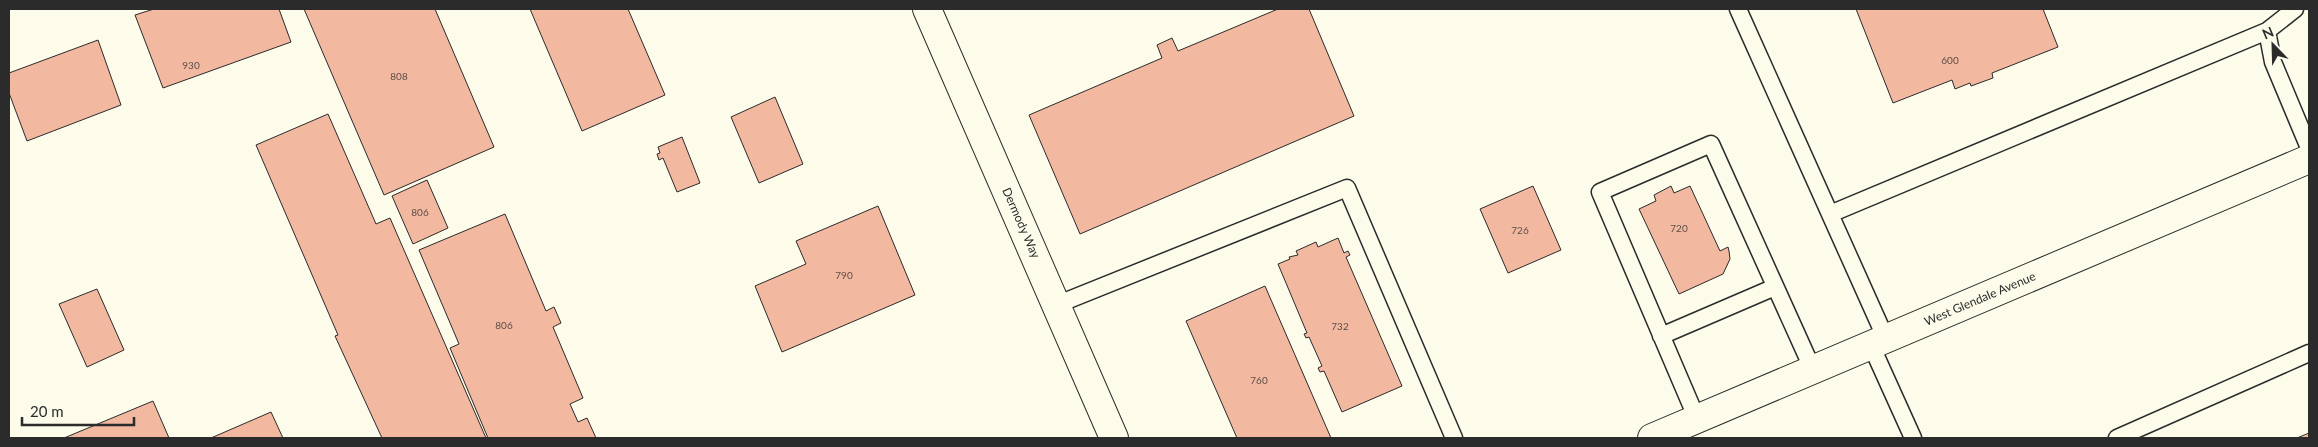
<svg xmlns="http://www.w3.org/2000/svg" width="2318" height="447" viewBox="0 0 2318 447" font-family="Lato,sans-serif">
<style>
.building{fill:#f2b8a0;stroke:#2b2b2b}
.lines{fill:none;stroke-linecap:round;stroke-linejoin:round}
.service-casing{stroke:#2b2b2b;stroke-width:19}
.minor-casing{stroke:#2b2b2b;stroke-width:30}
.secondary-casing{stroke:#2b2b2b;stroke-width:30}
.service{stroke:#fdfbea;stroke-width:16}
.minor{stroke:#fdfbea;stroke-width:28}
.secondary{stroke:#fdfbea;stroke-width:28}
.labels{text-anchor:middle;stroke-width:4;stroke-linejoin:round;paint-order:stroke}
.number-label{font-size:10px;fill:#5d4e48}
.street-label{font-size:12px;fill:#2b2b2b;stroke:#fdfbea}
</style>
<rect width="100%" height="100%" fill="#fdfbea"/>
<!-- building -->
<path class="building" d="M154,9H279L291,42L163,88L135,15Z
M304,9H435L494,147L384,195Z
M530,9H628L665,95L582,131Z
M1278,9H1309L1354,116L1080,234L1029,115L1162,58L1157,45L1172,38L1178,51Z
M1856,9H2043L2058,47L1992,73L1993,78L1971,86L1970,83L1955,89L1952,80L1893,103Z
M98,40L121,105L27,141L9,93V73Z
M775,97L803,164L759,183L731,117Z
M328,114L376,224L390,218L486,438H382L335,336L338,335L256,145Z
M682,137L700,183L677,192L663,158L659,160L657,154L660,153L658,147Z
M427,180L448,228L413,244L392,196Z
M1533,186L1561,250L1508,273L1480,209Z
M1671,186L1674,193L1690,186L1720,251L1728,247L1729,251L1730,259L1723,274L1679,294L1639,209L1656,201L1654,195Z
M878,206L915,295L782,352L755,286L806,264L796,241Z
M505,214L546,311L554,307L561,323L553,327L583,398L570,404L578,422L587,418L596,438H488L450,348L459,344L419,250Z
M1338,238L1344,253L1348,251L1350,255L1346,257L1402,386L1342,412L1324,371L1320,372L1318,368L1322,366L1309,337L1306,338L1304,334L1307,333L1278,264L1290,259L1289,257L1298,255L1296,251L1316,242L1318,247Z
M1265,286L1331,438H1237L1186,321Z
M97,289L124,350L87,367L59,304Z
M153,401L169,438H64Z
M271,412L283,438H211Z
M2309,433V438H2297Z"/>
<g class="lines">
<!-- service casing -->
<g class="service-casing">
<path id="service" d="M1738,9L1886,339
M2295,9L2267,31L2273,62L2309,148
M1830,214L2267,31
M1056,305L1347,188L1454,438
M1661,336L1775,287
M1871,345L1913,438
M1697,419L1600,192L1711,144L1813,370
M2117,438L2309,353"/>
</g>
<!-- minor casing -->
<g class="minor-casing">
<path id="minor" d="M927,9L1114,438"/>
</g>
<!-- secondary casing -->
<g class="secondary-casing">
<path id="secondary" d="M1652,438L2309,159"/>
</g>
<!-- service -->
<use href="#service" class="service"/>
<!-- minor -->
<use href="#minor" class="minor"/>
<!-- secondary -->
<use href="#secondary" class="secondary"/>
</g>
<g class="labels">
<!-- number labels -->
<g class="number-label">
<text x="1950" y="64">600</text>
<text x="191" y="69">930</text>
<text x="399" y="80">808</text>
<text x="420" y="216">806</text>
<text x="1679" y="232">720</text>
<text x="1520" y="234">726</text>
<text x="844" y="279">790</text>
<text x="504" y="329">806</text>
<text x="1340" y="330">732</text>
<text x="1259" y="384">760</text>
</g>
<!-- street labels -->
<g class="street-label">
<text transform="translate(1021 223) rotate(66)" y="4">Dermody Way</text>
<text transform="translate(1980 299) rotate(-23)" y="4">West Glendale Avenue</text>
</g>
</g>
<!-- border -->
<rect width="2318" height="447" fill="none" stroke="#2b2b2b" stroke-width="20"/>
<!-- north arrow -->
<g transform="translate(2273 45) rotate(337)" stroke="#fdfbea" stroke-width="4" paint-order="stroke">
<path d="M0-4L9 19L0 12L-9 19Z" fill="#2b2b2b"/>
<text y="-8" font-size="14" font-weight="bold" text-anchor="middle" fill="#2b2b2b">N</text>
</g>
<!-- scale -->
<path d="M22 417v8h112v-8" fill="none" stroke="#2b2b2b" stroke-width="2.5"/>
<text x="30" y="417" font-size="15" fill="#2b2b2b" stroke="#fdfbea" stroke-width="4" paint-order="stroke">20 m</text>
</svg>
